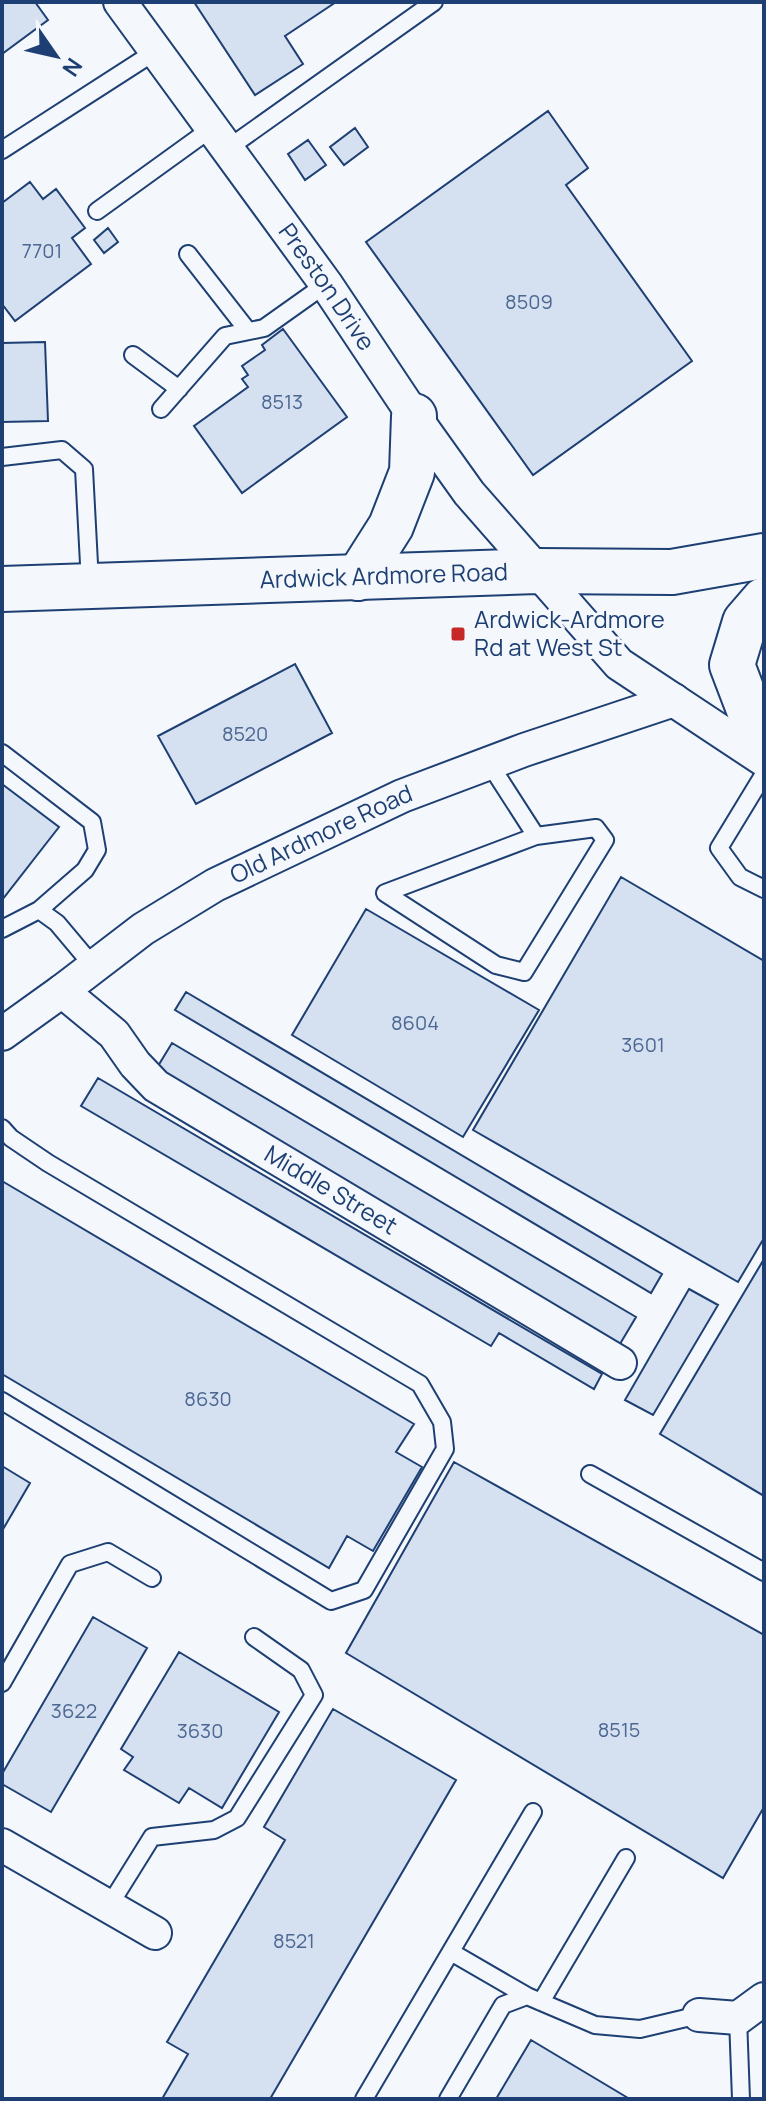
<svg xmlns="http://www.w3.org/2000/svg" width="766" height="2101" viewBox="0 0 766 2101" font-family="Manrope,sans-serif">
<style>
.building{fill:#d5e0f0;stroke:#1d3f73;stroke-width:2}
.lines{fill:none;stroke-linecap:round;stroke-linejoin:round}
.service-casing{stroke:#1d3f73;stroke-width:20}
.minor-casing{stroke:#1d3f73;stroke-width:36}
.secondary-casing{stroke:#1d3f73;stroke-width:48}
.service{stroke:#f4f7fb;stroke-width:16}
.minor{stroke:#f4f7fb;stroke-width:32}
.secondary{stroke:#f4f7fb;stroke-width:44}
.poi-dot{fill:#c62828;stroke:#f4f7fb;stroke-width:3}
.labels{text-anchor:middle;stroke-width:6;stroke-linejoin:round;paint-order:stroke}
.number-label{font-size:20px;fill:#4b6792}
.street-label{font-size:24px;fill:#1d3f73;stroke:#f4f7fb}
.poi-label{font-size:24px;fill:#1d3f73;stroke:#f4f7fb;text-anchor:start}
</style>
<rect width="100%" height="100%" fill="#f4f7fb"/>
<!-- building -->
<path class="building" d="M2,2H35L48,20L2,54Z
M194,2H336L285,36L303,64L255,95Z
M548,111L588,168L566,185L692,361L533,475L366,242Z
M355,128L368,147L344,165L330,147Z
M308,140L326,165L305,180L288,154Z
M30,182L43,199L56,189L85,228L72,238L91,264L15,321L2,304V203Z
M108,228L118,242L104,253L94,240Z
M283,329L347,417L242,493L194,426L248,387L242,379L248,375L242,366L265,350L262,345Z
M45,342L48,421L2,422V343Z
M295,664L332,733L196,804L158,736Z
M2,784L59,827L2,900Z
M621,877L764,961V1238L738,1282L473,1130Z
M366,909L539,1010L463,1137L292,1035Z
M186,992L662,1274L651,1293L175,1010Z
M172,1043L636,1317L620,1344L155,1071Z
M98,1078L602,1374L594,1389L499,1333L491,1346L81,1106Z
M2,1181L414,1424L396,1452L422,1467L373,1551L347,1536L329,1568L2,1374Z
M764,1259V1496L660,1434Z
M689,1289L718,1305L653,1415L625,1400Z
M454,1462L764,1635V1807L723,1878L346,1653Z
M2,1466L30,1483L2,1531Z
M93,1617L147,1648L51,1812L2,1784V1774Z
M179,1652L279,1712L222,1808L189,1788L179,1803L124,1770L133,1757L121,1749Z
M333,1709L456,1780L270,2099H162L188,2054L167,2042L285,1840L264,1827Z
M531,2040L628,2098V2099H496Z"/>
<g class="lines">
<!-- service casing -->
<g class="service-casing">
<path id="service" d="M227,149L434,2
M2,150L156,51
M97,211L212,128
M188,254L248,331
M133,355L179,389
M161,409L225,336L264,328L326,284
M2,457L62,450L84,469L90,583
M2,753L92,822L97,850L85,870L39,910L2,929
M489,763L536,836L596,828L605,840L524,972L496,965L385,893L536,836
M764,774L719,848L740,877L764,889
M39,910L57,923L94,967
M2,1128L11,1138L48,1163L420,1384L442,1422L445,1449L364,1590L331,1601L2,1401
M590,1474L764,1572
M2,1683L70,1564L108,1552L152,1578
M109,1906L152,1837L214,1830L237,1818L314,1695L301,1670L254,1637
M451,1952L527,1996
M541,2002L626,1858
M738,2018L741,2099
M364,2099L533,1812
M448,2099L503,2005L527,1996L595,2025L640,2029L699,2015"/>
</g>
<!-- minor casing -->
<g class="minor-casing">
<g id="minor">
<path id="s1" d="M120,2L326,284L414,416L469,493L619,664L764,760"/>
<path id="s2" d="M62,991L114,1034L135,1064L156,1086L620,1363"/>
<path id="s3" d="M2,1034L62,991L143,929L215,885L402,796L524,750L674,700"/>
<path d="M2,1845L155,1933"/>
<path d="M699,2015L738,2018L764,1999"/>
</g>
</g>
<!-- secondary casing -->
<g class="secondary-casing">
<g id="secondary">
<path d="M358,578L391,526L412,472L414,416"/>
<path id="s4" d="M2,589L537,571L672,572L764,556"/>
<path d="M764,600L745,622L732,665L764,749"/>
</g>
</g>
<!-- service -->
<use href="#service" class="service"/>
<!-- minor -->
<use href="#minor" class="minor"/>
<!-- secondary -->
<use href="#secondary" class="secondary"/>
</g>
<!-- markers -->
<rect class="poi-dot" x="450" y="626" width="16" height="16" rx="4"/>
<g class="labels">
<!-- number labels -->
<g class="number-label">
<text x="42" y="258">7701</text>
<text x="529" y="309">8509</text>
<text x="282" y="409">8513</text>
<text x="245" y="741">8520</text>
<text x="415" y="1030">8604</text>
<text x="643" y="1052">3601</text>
<text x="208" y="1406">8630</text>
<text x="74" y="1718">3622</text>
<text x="619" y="1737">8515</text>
<text x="200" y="1738">3630</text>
<text x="294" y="1948">8521</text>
</g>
<!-- street labels -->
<g class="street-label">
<text dy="8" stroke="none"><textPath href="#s1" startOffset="352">Preston Drive</textPath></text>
<text dy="8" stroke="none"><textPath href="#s4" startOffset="382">Ardwick Ardmore Road</textPath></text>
<text dy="8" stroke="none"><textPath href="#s3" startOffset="378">Old Ardmore Road</textPath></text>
<text dy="8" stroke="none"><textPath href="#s2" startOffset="338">Middle Street</textPath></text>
</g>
<!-- poi labels -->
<g class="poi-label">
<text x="474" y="628">Ardwick-Ardmore<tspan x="474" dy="28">Rd at West St</tspan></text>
</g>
</g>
<!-- border -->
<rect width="766" height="2101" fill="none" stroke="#1d3f73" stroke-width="8"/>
<!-- north arrow -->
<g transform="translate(56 56) rotate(124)" stroke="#f4f7fb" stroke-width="6" paint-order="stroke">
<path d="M0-6L14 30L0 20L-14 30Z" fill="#1d3f73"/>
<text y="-12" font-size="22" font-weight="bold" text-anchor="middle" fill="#1d3f73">N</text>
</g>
</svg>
